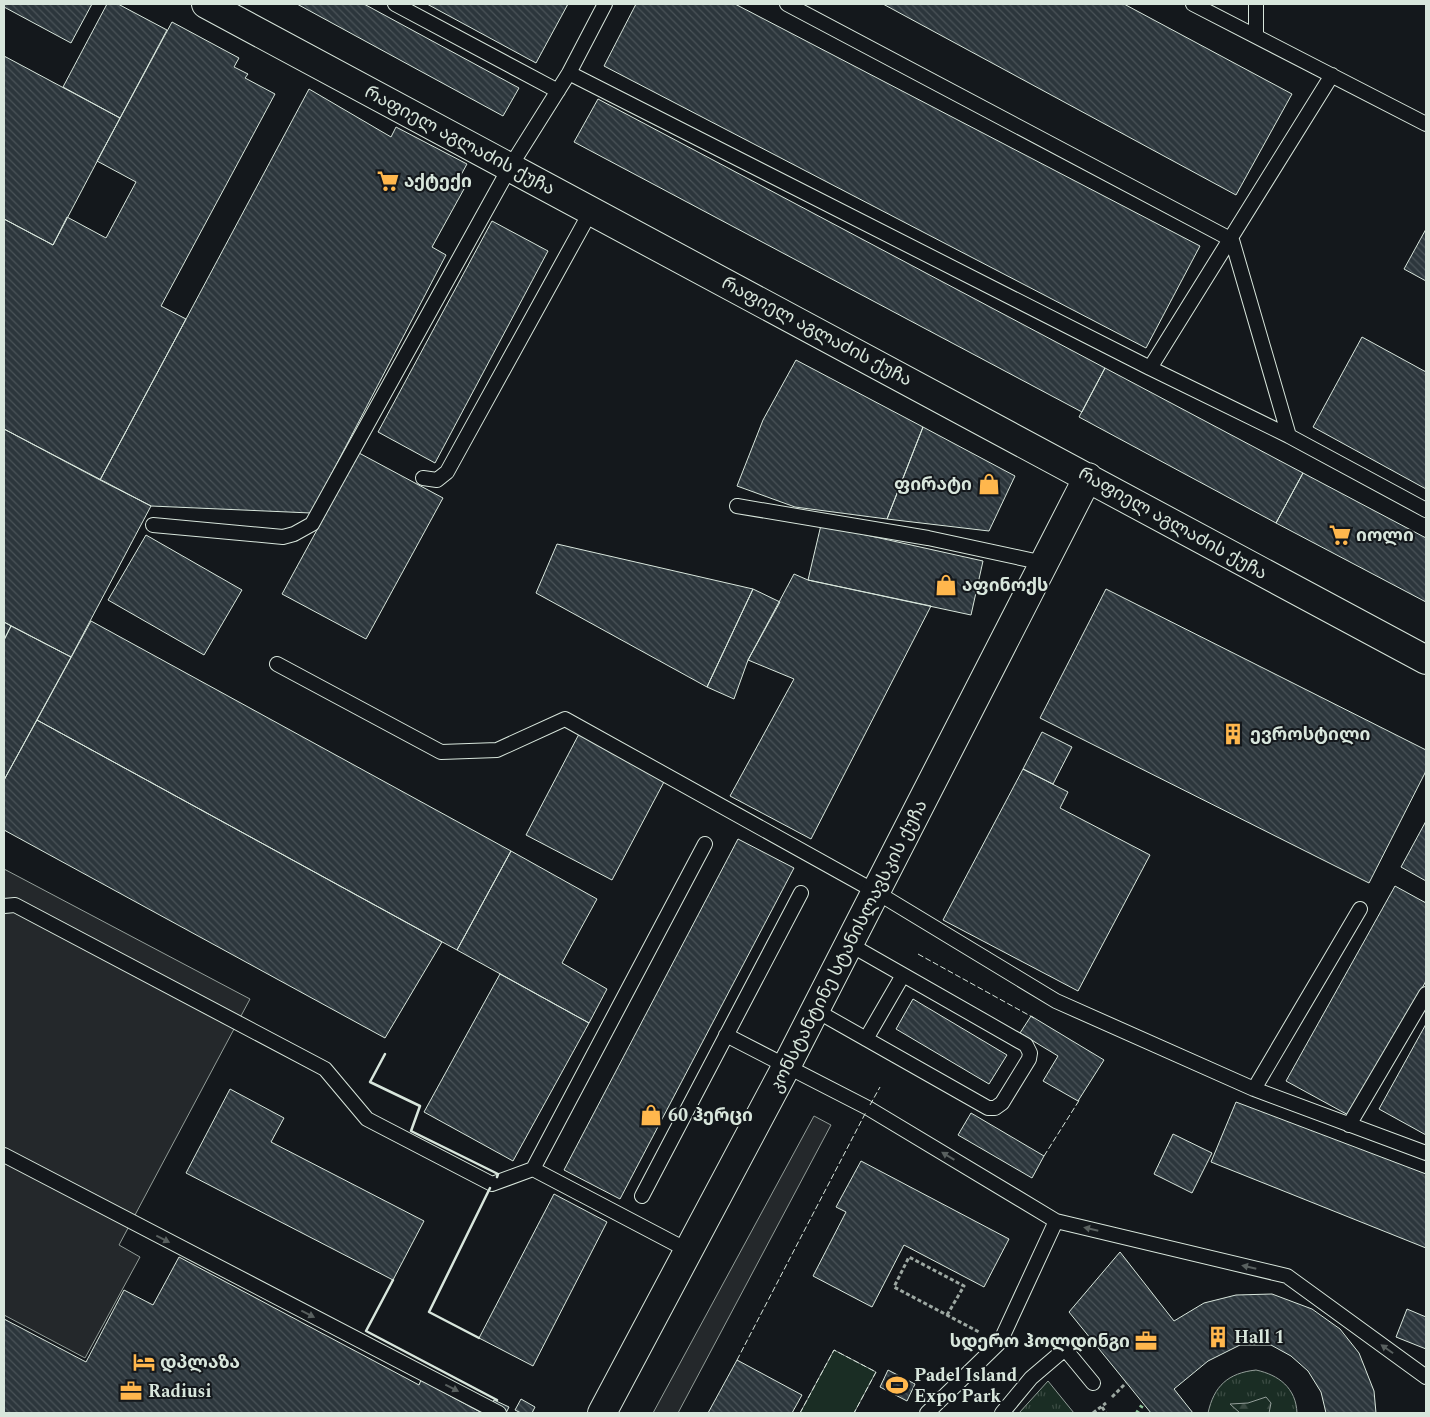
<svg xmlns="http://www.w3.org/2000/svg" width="1430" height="1417" viewBox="0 0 1430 1417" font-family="Spectral,'Noto Sans Georgian',serif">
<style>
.grass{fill:url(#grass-tufts);stroke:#939e99}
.forest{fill:url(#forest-firs);stroke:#939e99}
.pitch{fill:#1a2d24;stroke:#939e99}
.parking{fill:#24282b;stroke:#939e99}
.building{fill:url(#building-back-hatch);stroke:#d8e6dc}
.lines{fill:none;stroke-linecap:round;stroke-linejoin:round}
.service-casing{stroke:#d8e6dc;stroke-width:16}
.tertiary-casing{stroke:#d8e6dc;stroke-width:30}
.path{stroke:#9da8a2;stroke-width:3;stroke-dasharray:4 2.5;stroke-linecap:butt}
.service{stroke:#14181c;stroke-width:14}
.tertiary{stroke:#14181c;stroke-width:28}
.hedge{stroke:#8ac095;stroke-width:4;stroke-dasharray:2.5 4;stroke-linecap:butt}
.fence{stroke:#d8e6dc;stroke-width:1;stroke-dasharray:6 2.5;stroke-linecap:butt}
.wall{stroke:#d8e6dc;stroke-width:2.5}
.oneway{fill:#59605f}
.labels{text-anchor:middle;stroke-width:4;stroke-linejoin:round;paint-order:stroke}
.street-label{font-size:18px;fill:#d8e6dc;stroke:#14181c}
.poi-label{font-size:18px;font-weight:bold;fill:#d8e6dc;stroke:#14181c;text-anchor:start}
</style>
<defs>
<pattern id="grass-tufts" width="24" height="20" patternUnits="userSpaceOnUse" patternTransform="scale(1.25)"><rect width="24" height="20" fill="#1a2d24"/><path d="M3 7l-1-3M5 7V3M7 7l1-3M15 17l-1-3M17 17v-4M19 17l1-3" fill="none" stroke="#3b4b43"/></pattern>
<pattern id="forest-firs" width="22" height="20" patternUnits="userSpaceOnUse" patternTransform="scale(1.25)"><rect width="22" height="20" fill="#1a2d24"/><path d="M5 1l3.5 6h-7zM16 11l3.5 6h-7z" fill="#3b4b43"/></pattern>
<pattern id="building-back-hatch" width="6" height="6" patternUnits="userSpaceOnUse" patternTransform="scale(1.25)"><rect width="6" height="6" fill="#2c363c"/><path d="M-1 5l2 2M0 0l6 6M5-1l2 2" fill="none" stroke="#4a5358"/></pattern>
</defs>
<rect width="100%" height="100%" fill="#14181c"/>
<!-- grass -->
<path class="grass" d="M1256,1370C1279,1375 1296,1388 1297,1413H1208C1214,1386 1228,1373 1256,1370Z
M1048,1381L1074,1413H1019Z"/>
<!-- forest -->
<path class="forest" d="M1266,1397L1271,1403L1269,1413H1240L1230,1404L1248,1403Z"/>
<!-- pitch -->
<path class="pitch" d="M834,1350L876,1372L854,1413H800Z"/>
<!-- parking -->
<path class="parking" d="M4,869L250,999L119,1245L140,1257L85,1358L4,1315Z
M814,1116L831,1125L678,1413H653Z"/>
<!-- building -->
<path class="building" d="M4,4H92L71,43L4,7Z
M107,4H118L167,30L120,118L63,87Z
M297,4H364L519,88L503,116Z
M427,4H568L536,63Z
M636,4H735L1200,246L1146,348L604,66Z
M883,4H1124L1292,94L1236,195Z
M172,22L239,58L234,67L248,74L245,78L275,94L161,306L186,319L100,480L4,429V219L53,245L67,217L106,238L136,182L97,161Z
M4,56L120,118L53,245L4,219Z
M309,89L391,137L396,127L467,164L456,184L464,189L432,247L446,255L311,513L151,506L100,480Z
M598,99L1105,368L1082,412L574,142Z
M492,221L548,251L435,463L378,432Z
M1426,229V281L1404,269Z
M1362,337L1426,372V489L1313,427Z
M796,360L923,427L887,519L795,507L737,486L763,420Z
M1105,368L1303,473L1276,523L1079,417Z
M923,427L1015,476L989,531L887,519Z
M4,429L151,506L71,657L4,622Z
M359,453L443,498L366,639L282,594Z
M1303,473L1426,538V602L1276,523Z
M821,525L983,561L971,615L808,580Z
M146,535L242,590L204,655L108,600Z
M557,544L753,589L707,687L536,593Z
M794,574L808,580L931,606L811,839L730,796L794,679L748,660Z
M753,589L780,602L748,660L734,699L707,687Z
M1106,589L1426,750V771L1369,883L1040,718Z
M91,621L511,851L457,950L37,720Z
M4,622L11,626L4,640Z
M11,626L71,657L4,780V640Z
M37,720L442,942L385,1038L4,830V780Z
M1042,732L1072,747L1053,784L1023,769Z
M579,734L665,780L612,880L526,835Z
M1023,769L1068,792L1060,808L1150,855L1078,991L943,920Z
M1426,821V881L1401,867Z
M738,839L794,868L620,1199L564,1170Z
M511,851L597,899L562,963L607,989L589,1023L457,950Z
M1395,886L1426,903V981L1350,1116L1286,1081Z
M500,974L589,1023L513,1161L424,1112Z
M913,999L1007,1055L989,1084L896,1029Z
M1031,1016L1104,1060L1078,1101L1043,1081L1058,1056L1020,1033Z
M1426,1024V1135L1379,1109Z
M230,1089L284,1118L271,1142L424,1221L393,1280L186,1173Z
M1236,1102L1426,1174V1248L1211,1162Z
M971,1113L1044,1156L1032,1178L958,1135Z
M1173,1134L1212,1153L1192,1193L1154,1174Z
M861,1161L1009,1239L984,1287L904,1245L872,1307L813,1276L846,1212L836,1207Z
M554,1194L607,1222L533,1366L479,1338Z
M1120,1252L1174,1321L1204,1303L1236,1295L1272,1294L1312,1309L1340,1329L1359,1353L1374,1391L1376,1413H1326L1321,1392L1308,1371L1291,1356L1271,1345H1240L1208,1361L1174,1389L1193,1413H1151L1069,1312Z
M179,1257L419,1385L421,1380L482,1413H4V1319L86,1362L124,1290L153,1305Z
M1407,1309L1426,1317V1349L1396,1337Z
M737,1360L802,1395L792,1413H708Z
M888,1370L915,1384L907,1401L880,1387Z
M521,1399L535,1407L532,1413H521L515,1410Z
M494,1400L509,1407L506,1413H487Z"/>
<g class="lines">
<!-- service casing -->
<g class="service-casing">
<path id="service" d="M395,4L558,91
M787,4L1232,240L1289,436L1426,510
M1193,4L1426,124
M1256,35V4
M569,73L1150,368L1332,75
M1150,368L1289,436
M423,478L437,480L447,472L591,211
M737,506L928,538L1044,563
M153,525L283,537L294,534L312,524L510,167L569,73L605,4
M277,664L441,752L497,750L565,719L876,892L1056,1001L1254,1089L1426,1153
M4,906L15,905L325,1069L367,1119L492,1184L533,1169L705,844
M815,1010L988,1108H995L1002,1103L1029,1059L1030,1053L1026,1045L849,944
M726,1035L868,1108L1056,1221L1287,1276L1426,1377
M866,1039L903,975
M1254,1089L1360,909
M1349,1125L1426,994
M4,1155L499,1413
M533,1169L687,1250
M642,1196L801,893
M927,1413L1000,1342L1056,1221
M1002,1413L1031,1378L1065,1349L1093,1383"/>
</g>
<!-- tertiary casing -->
<g class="tertiary-casing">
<path id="tertiary" d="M206,4L1426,660
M602,1413L786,1067L1088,477"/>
</g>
<!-- path -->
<path class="path" d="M947,1315L964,1286L909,1257L894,1287L979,1332
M1112,1397L1126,1383
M1102,1407L1106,1413
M1093,1413L1106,1403"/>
<!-- service -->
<use href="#service" class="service"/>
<!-- tertiary -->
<use href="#tertiary" class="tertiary"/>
<!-- hedge -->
<path class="hedge" d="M1137,1413L1143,1404"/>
<!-- fence -->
<path class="fence" d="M918,954L1034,1018
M870,1105L880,1087
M1044,1156L1080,1099
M737,1360L866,1112
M800,1413L834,1350L876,1372L854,1413"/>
<!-- wall -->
<path class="wall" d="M385,1054L370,1082L420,1106L411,1131L498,1174L497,1177
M393,1280L366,1331L497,1400
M479,1338L429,1312L490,1188"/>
</g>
<!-- one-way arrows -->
<defs><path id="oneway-solid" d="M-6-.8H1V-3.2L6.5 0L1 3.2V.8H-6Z" transform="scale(1.25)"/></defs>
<g class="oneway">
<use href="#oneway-solid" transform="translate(948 1156) rotate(-149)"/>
<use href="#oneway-solid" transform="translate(1091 1229) rotate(-167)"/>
<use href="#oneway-solid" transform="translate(163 1239) rotate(27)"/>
<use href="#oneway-solid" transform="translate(1249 1267) rotate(-167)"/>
<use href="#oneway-solid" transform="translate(308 1314) rotate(27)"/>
<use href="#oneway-solid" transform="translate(1387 1349) rotate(-145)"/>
<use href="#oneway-solid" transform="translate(452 1388) rotate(27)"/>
</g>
<!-- icons -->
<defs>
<g id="supermarket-bare" transform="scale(1.725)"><path d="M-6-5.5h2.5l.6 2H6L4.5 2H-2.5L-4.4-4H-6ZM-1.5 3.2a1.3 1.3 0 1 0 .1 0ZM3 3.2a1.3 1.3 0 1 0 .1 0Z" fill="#ffb74d" stroke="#14181c" stroke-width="2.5" paint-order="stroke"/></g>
<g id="shop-bare" transform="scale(1.725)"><path d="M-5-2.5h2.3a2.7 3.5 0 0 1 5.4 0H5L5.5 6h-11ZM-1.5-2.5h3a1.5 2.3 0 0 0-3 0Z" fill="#ffb74d" stroke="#14181c" stroke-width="2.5" paint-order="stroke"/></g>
<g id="building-bare" transform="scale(1.725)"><path d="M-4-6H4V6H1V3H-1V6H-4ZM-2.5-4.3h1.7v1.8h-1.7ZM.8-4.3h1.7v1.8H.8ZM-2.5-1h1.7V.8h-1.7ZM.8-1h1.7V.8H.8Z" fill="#ffb74d" stroke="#14181c" stroke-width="2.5" paint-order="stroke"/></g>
<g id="office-bare" transform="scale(1.725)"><path d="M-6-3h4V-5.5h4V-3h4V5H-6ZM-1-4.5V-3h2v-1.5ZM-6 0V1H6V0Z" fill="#ffb74d" stroke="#14181c" stroke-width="2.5" paint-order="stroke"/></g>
<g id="hotel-bare" transform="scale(1.725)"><path d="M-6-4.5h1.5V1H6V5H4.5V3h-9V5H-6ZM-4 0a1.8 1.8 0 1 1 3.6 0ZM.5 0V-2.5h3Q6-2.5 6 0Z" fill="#ffb74d" stroke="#14181c" stroke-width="2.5" paint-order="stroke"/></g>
<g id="stadium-bare" transform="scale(1.725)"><path d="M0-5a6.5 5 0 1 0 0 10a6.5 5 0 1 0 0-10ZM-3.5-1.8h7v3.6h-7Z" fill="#ffb74d" stroke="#14181c" stroke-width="2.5" paint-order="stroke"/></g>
</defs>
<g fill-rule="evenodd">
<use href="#supermarket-bare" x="388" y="181"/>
<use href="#shop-bare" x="989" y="484"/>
<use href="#supermarket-bare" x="1340" y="535"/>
<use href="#shop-bare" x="946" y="585"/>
<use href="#building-bare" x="1233" y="734"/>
<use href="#shop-bare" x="651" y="1115"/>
<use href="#building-bare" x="1218" y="1337"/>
<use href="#office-bare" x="1146" y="1341"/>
<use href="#hotel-bare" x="144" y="1362"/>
<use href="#stadium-bare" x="897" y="1385"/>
<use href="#office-bare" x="131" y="1391"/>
</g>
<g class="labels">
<!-- street labels -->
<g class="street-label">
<text transform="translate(460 140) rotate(28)" y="6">რაფიელ აგლაძის ქუჩა</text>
<text transform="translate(817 331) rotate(28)" y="6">რაფიელ აგლაძის ქუჩა</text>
<text transform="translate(1173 523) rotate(29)" y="6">რაფიელ აგლაძის ქუჩა</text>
<text transform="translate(848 946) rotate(-63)" y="6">კონსტანტინე სტანისლავსკის ქუჩა</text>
</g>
<!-- poi labels -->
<g class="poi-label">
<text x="404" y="187">აქტექი</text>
<text x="972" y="490" text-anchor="end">ფირატი</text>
<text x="1356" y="541">იოლი</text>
<text x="962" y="591">აფინოქს</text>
<text x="1250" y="740">ევროსტილი</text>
<text x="668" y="1121">60 ჰერცი</text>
<text x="1234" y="1343">Hall 1</text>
<text x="1130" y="1347" text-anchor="end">სდერო ჰოლდინგი</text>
<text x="160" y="1368">დპლაზა</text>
<text x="914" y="1381">Padel Island<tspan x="914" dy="21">Expo Park</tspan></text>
<text x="148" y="1397">Radiusi</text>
</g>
</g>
<!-- border -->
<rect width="1430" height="1417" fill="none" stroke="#d8e6dc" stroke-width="10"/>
</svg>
